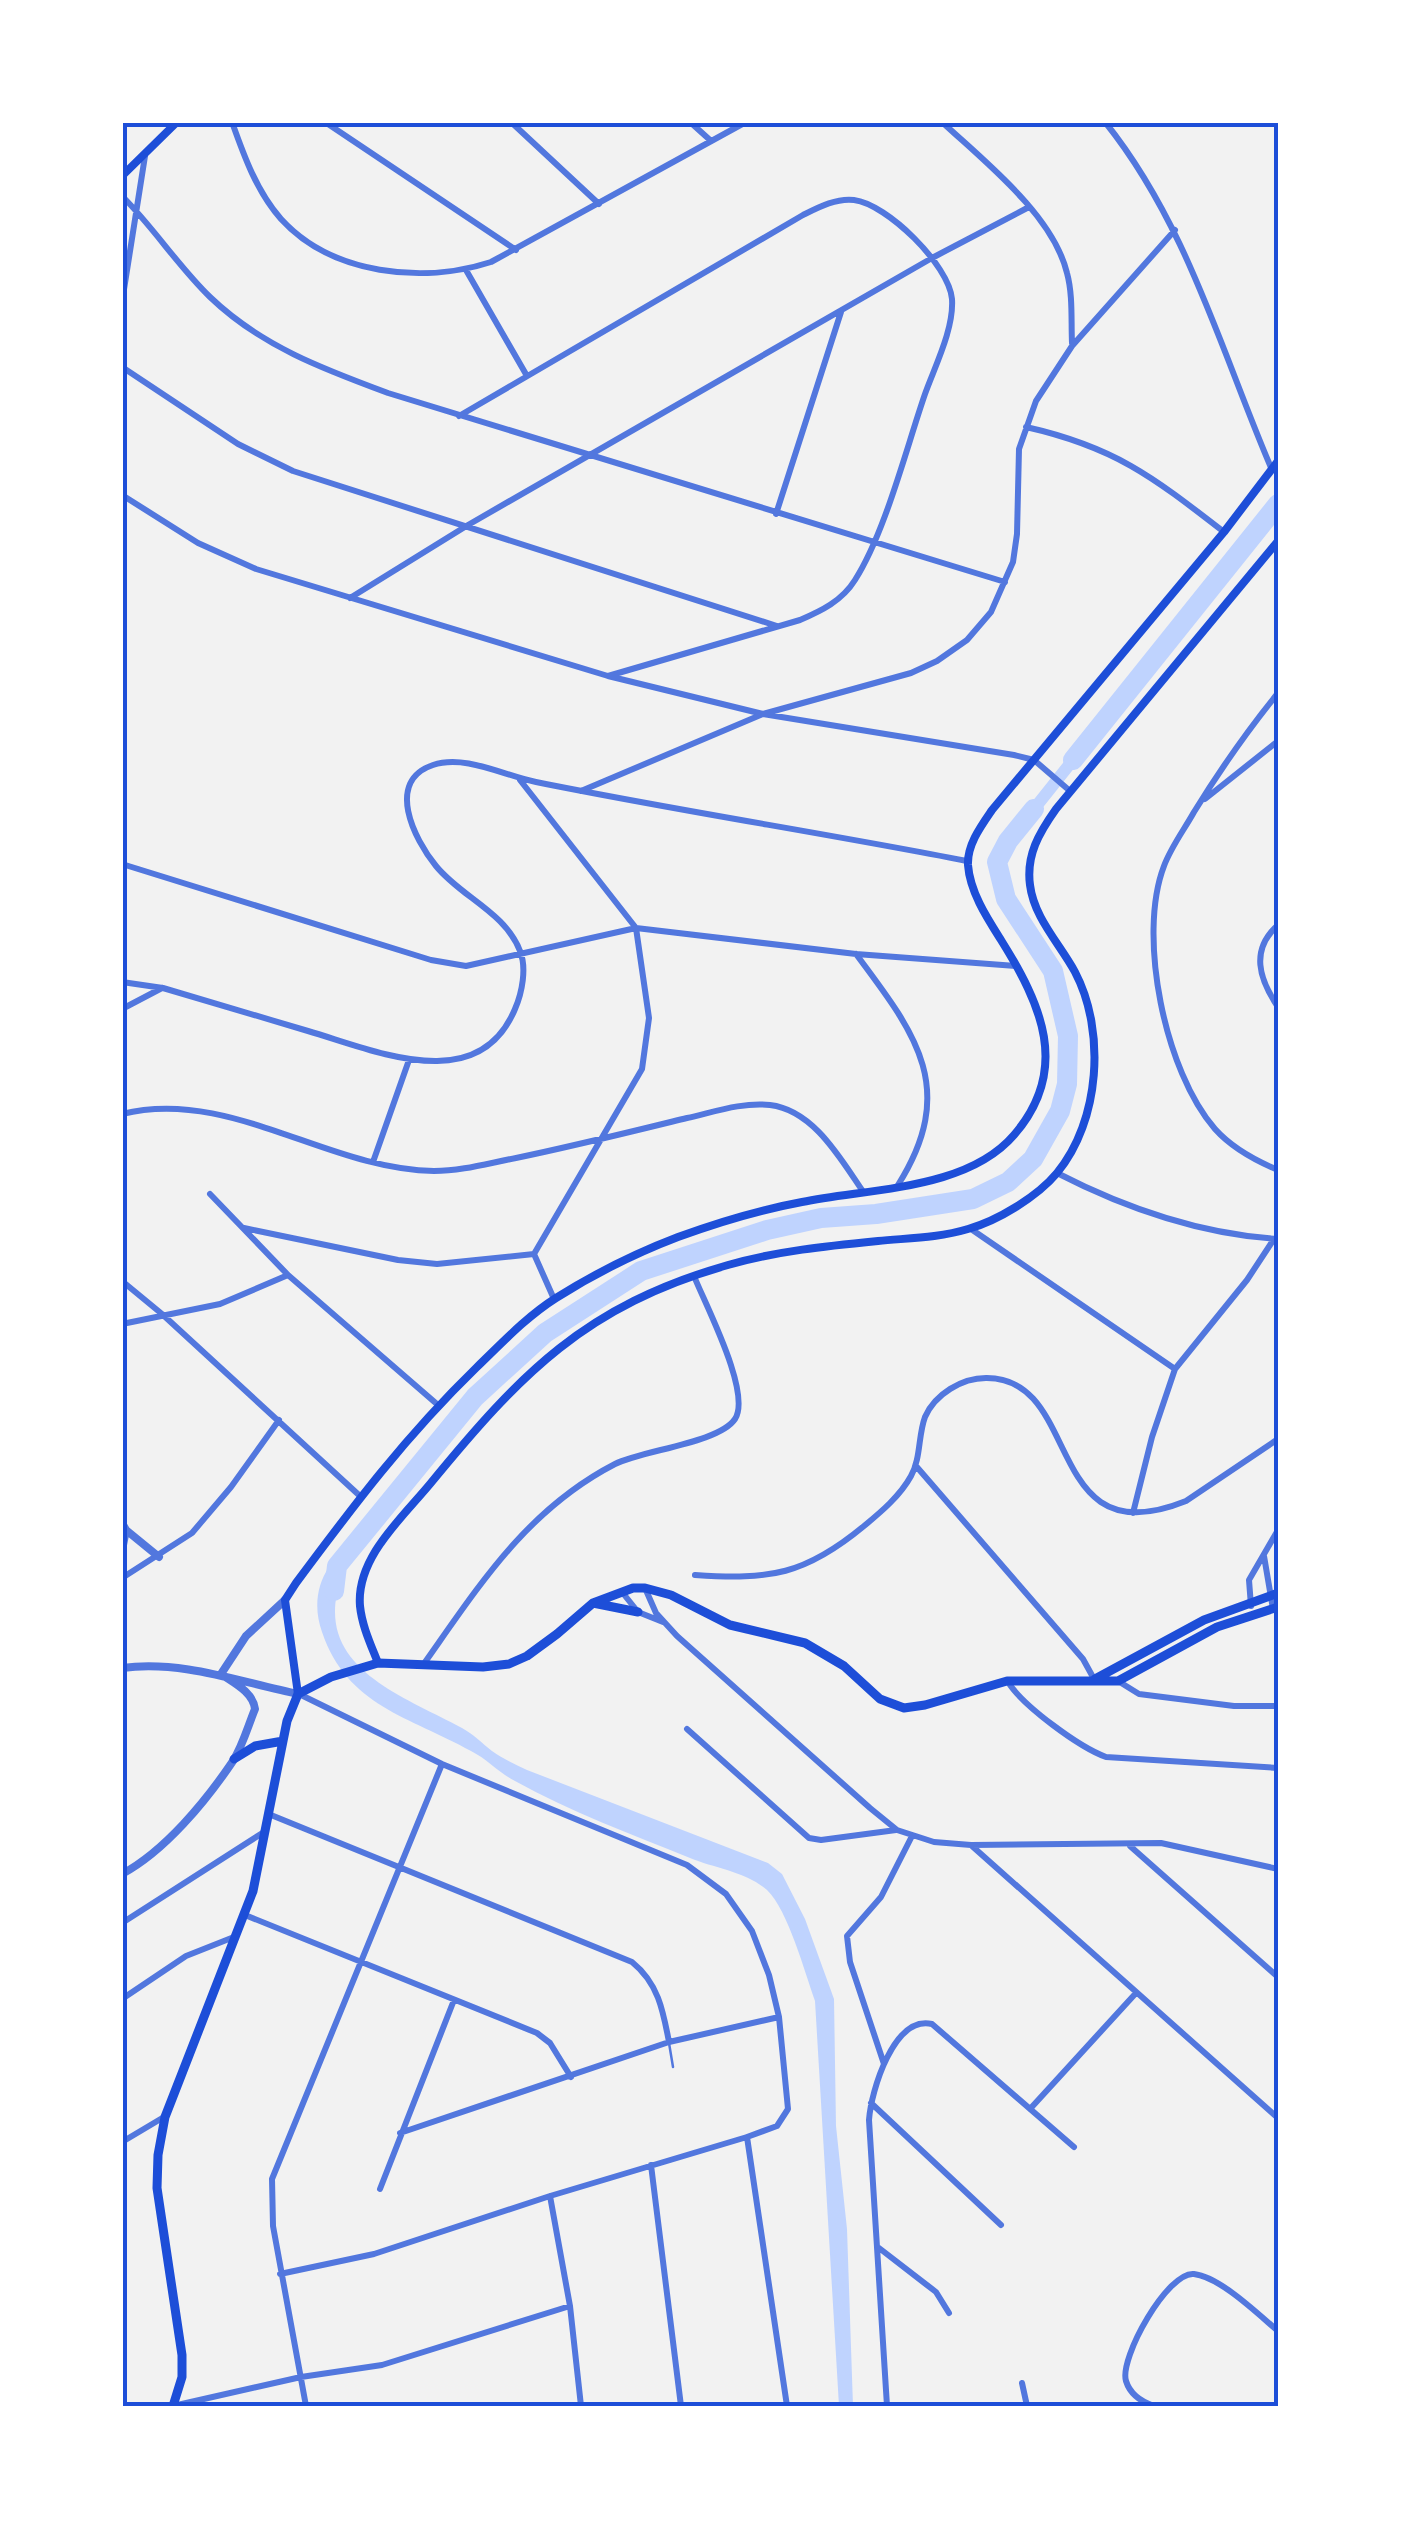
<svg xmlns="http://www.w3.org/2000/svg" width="1401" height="2529" viewBox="0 0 1401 2529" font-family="'Titillium Web',sans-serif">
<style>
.water{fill:#bfd3fe}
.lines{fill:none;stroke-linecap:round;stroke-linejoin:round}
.canal{stroke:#bfd3fe;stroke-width:12}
.river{stroke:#bfd3fe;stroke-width:20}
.service{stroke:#5277de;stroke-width:2.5}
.minor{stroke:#5277de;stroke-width:6}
.tertiary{stroke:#5277de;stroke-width:8}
.secondary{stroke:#1d4ed8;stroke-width:8}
.primary{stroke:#1d4ed8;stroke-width:9}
.neatline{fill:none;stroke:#1d4ed8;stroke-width:4}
</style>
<rect width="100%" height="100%" fill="#f2f2f2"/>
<!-- water -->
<path class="water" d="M337,1566L342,1576C309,1666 400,1694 462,1728C473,1734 482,1743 492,1751C503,1759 515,1764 527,1770L768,1863L782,1874L805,1919L834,1999L836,2126L847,2229L853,2406H839L815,2001C805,1973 788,1910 767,1890C747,1872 714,1868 690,1858C631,1834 571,1812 515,1781C499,1773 487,1759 471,1751C410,1717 347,1706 322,1632C314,1610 316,1586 329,1567Z"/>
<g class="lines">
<!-- canal -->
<path class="canal" d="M1034,809L1073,760"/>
<!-- river -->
<path class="river" d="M1073,760L1278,504
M334,1591L337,1566L475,1397L545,1333L641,1271L767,1230L821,1218L876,1214L973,1199L1008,1182L1033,1159L1060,1111L1067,1084L1068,1036L1053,971L1006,899L997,862L1008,841L1034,809"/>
<!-- service -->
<path class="service" d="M669,2043L673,2067"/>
<!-- minor -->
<path class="minor" d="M232,122C244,156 257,192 281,219C332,275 423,284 491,262L746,122
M325,122L516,250
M511,122L599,204
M690,122L710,140
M942,122C985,162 1053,215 1067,273C1073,295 1071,320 1072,343
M1105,122C1187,224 1221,351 1272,470
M122,196C154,228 178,266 210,297C261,346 323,369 388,393L1005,582
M466,270L527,376
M122,302L145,156
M122,367L238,444L293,471L777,626
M459,416L803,215C819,207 836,198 854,200C887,204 949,265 952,299C954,329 935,366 925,394C906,449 885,533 855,580C842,601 821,611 800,620L608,676
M1026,427C1115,447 1153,477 1224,532
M122,495L198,543L256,569L608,676L763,714L1014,755L1034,760L1070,791
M776,514L841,312
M350,598L468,525L932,258L1029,207
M1278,693C1247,731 1220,770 1194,812C1184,830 1171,847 1164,866C1137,936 1165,1072 1215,1129C1232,1148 1254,1160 1278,1170
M520,780L636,928L649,1018L642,1069L534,1254L554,1299
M581,791L763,714L911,673L937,661L967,640L991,612L1013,562L1017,534L1019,449L1036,401L1072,346L1175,230
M1205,799L1278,741
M122,864L431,960L466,966L636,928L856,954L1016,966
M1278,925C1250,950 1259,979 1278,1007
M856,954C915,1033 959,1088 898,1185
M122,982L163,988C211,1002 259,1016 308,1031C374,1050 478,1098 515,1009C522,993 527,968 520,951C505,912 461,897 436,866C414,839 385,781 433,765C465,754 505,776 536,782C679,811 824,833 967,861
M122,1009L162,988
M122,1114C229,1087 328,1170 434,1171C462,1171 489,1163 516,1158C574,1146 630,1132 687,1118C714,1112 742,1102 770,1105C813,1110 840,1158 862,1190
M373,1162L409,1060
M1057,1173C1127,1209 1199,1234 1278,1239
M210,1194L288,1275L438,1405
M244,1228L398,1260L437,1264L534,1254
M971,1229L1175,1369
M122,1281L162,1314L360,1496
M122,1324L220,1304L288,1275
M916,1466L1083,1659L1094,1679
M1133,1513L1152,1437L1175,1369L1247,1280L1274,1239
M1264,1556L1273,1609
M695,1575C770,1580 805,1575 864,1526C881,1512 900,1496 911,1476C921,1458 918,1436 925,1417C935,1394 962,1378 986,1378C1084,1377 1042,1559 1186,1501L1278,1439
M122,1578L192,1533L231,1487L279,1420
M645,1588L656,1613L677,1636L870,1808L897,1830L934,1842L971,1845L1161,1843L1278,1869
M622,1592L638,1612L663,1622
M1251,1606L1249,1580L1278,1530
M423,1665C479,1586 526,1510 615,1464C643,1450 719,1443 735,1419C752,1393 705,1304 694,1276
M1118,1681L1139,1694L1234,1706H1278
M1008,1682C1023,1706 1079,1747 1106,1757L1278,1768
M687,1729L809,1838L821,1840L896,1830
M271,1815L632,1962C658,1983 663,2010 669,2042
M972,1846L1278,2118
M1130,1846L1278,1977
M245,1915L537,2033L550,2043L571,2077
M122,1923L264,1832
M122,1999L186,1956L234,1937
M884,2064L850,1962L847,1936L881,1897L912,1836
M871,2103L1001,2225
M1030,2109L1136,1993
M400,2133L669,2042L779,2017
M747,2137L787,2406
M122,2142L164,2117
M651,2165L681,2406
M380,2189L454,2000
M550,2196L570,2306L581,2406
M879,2248L936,2292L949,2313
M280,2274L374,2254L550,2196L747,2137L777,2126L788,2109L779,2017L769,1975L752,1931L726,1894L687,1865L442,1764L299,1694
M1022,2383L1027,2406
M173,2406L301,2377L382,2365L570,2306
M306,2406L273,2226L272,2179L442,1764
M887,2406L869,2120C871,2091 894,2015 932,2024L1074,2147
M1154,2406C1142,2402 1130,2394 1126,2381C1119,2358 1168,2271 1194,2274C1220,2277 1258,2314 1278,2331"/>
<!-- tertiary -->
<path class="tertiary" d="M122,1523L126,1530L122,1550
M126,1530L159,1557
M122,1668C183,1660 239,1682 298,1694
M221,1674L246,1636L285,1600
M122,1874C165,1851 206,1801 233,1761C243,1745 248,1726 255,1709C253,1692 234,1683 221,1674"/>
<!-- secondary -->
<path class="secondary" d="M122,176L177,122
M378,1663C371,1645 362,1626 360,1606C356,1558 402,1518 430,1484C521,1373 585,1306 728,1265C777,1251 827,1246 878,1241C908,1238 938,1238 968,1229C997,1221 1037,1197 1057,1173C1100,1121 1106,1031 1075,972C1060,944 1034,918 1030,885C1026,855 1039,833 1056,809L1278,541
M298,1694L285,1600L296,1583C354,1505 406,1436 476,1368C501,1344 526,1317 556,1298C594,1274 636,1253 678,1237C719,1222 759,1210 802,1202C870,1188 967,1190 1014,1135C1071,1069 1041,1004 1001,940C987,918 970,892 968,865C967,845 981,826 992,810L1224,532L1278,461"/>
<!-- primary -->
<path class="primary" d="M593,1603L638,1612
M1095,1679L1204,1620L1278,1593
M234,1759L255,1746L283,1741
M173,2406L182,2377V2355L157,2188L158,2155L165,2117L253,1891L287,1721L298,1694L331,1677L378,1663L483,1667L509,1664L527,1656L557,1634L593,1603L633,1588H645L671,1595L730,1625L805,1643L844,1666L880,1699L904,1708L925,1705L1007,1681H1118L1217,1627L1278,1607"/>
</g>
<!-- border -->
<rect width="1401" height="2529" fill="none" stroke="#ffffff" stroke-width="250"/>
<rect x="125" y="125" width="1151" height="2279" class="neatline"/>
</svg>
